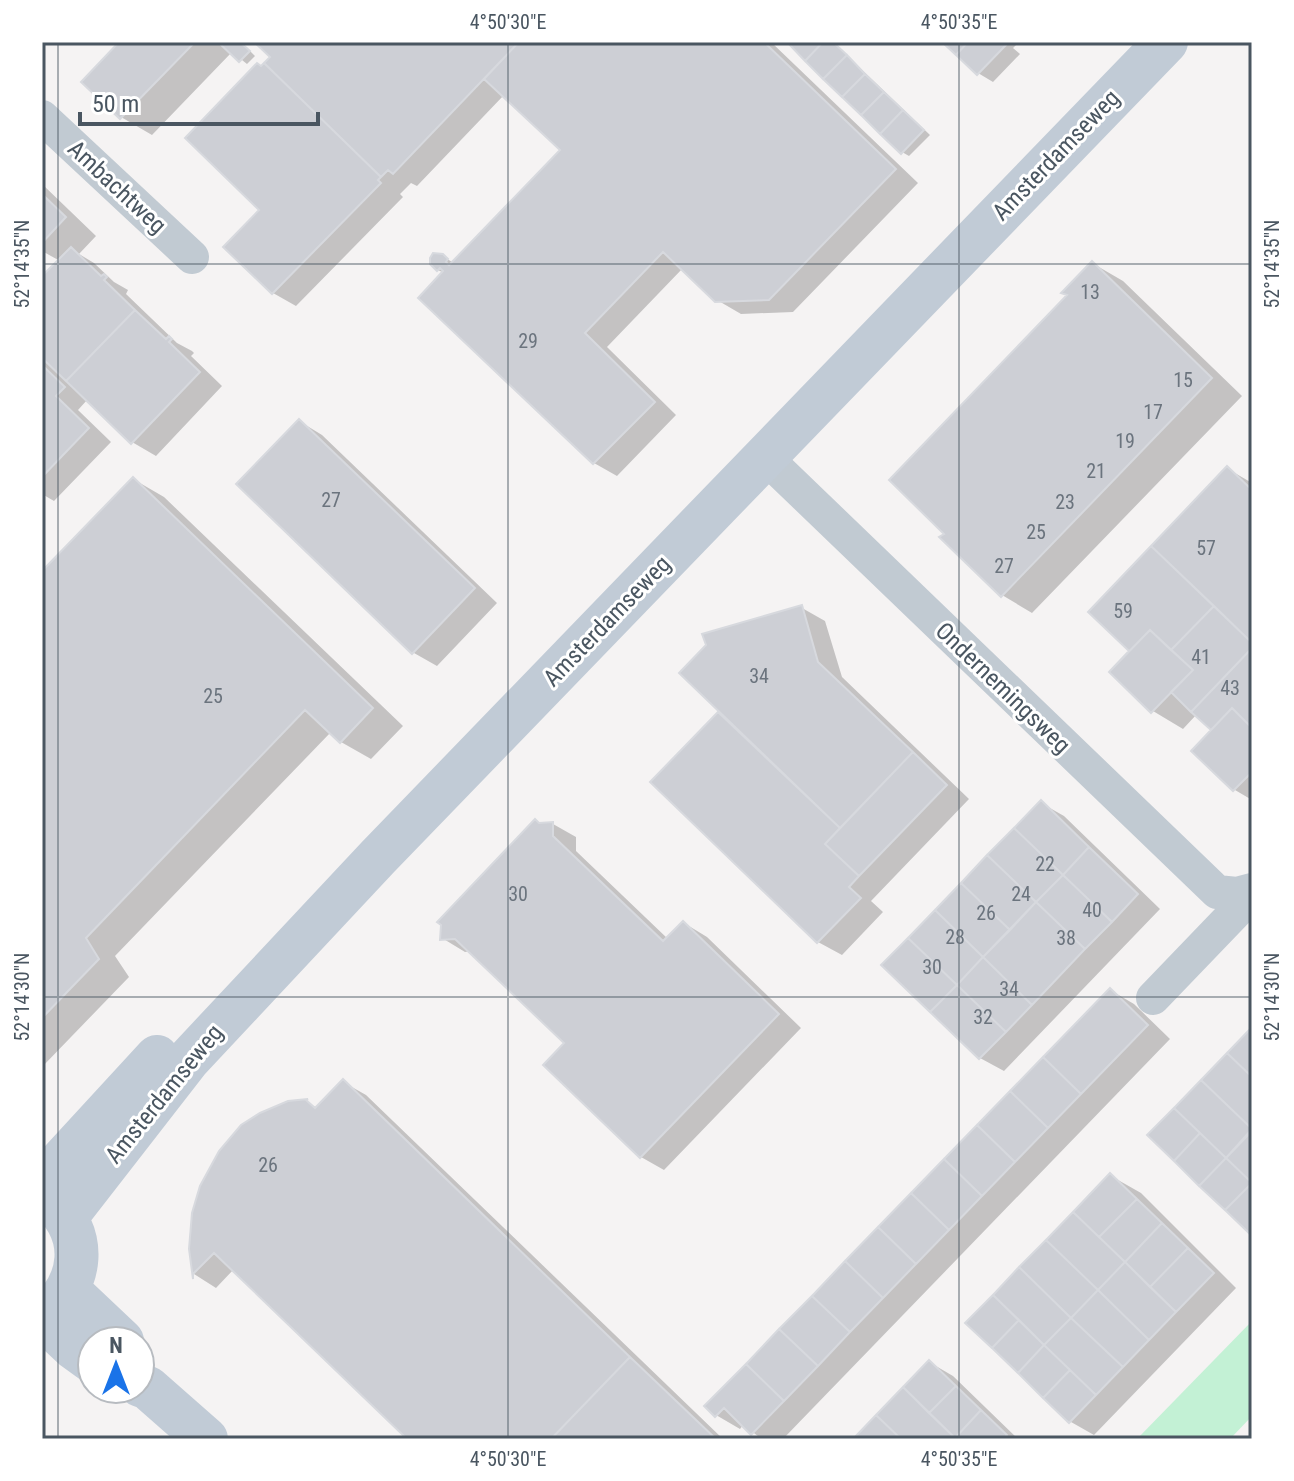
<svg xmlns="http://www.w3.org/2000/svg" width="1294" height="1481" viewBox="0 0 1294 1481" font-family="'Roboto Condensed',sans-serif">
<style>
.green{fill:#c3f1d5}
.shadow{fill:#0003}
.building{fill:#cdcfd5;stroke:#d7d9de;stroke-width:2}
.lines{fill:none;stroke-linecap:round;stroke-linejoin:round}
.street{stroke:#c1cad2;stroke-width:34}
.secondary{stroke:#c1cbd6;stroke-width:44}
.ticks{fill:none;stroke:#4a5661;stroke-width:2;stroke-opacity:0.45}
.labels{text-anchor:middle;stroke-width:6;stroke-linejoin:round;paint-order:stroke}
.number-label{font-size:20px;fill:#6b747e}
.street-label{font-size:24px;fill:#4a5661;stroke:#fff}
.neatline{fill:none;stroke:#4a5661;stroke-width:3}
.ticks-label{font-size:20px;text-anchor:middle;fill:#4a5661}
</style>
<rect width="100%" height="100%" fill="#f5f3f3"/>
<!-- green -->
<path class="green" d="M1252,1321V1416L1230,1439H1137Z"/>
<!-- shadow -->
<path class="shadow" d="M122,42H241L255,56L247,64L232,52L152,135L121,117Z
M257,42H771L918,183L793,312L741,314L717,300L683,268L607,347L676,415L617,476L594,463L444,273L438,270L440,255L454,263L563,150L504,95L417,186L411,183L400,194L403,197L296,306L273,293L262,210V68L273,57Z
M787,42H833L930,135L909,156L902,152Z
M945,42H1019L1013,48L1020,54L993,82L978,73Z
M42,184L96,236L79,254L94,263L114,282L128,290L126,294L177,343L192,351L194,353L191,356L222,386L156,456L132,442L88,399L78,410L111,442L54,501L42,494V279L60,261L42,251Z
M1092,263L1123,281L1242,396L1032,613L1002,595L1070,295Z
M299,421L322,435L497,603L437,666L414,653L238,484Z
M1228,469L1252,483V800L1235,790L1194,751L1214,730L1197,714L1183,729L1153,711L1132,652Z
M133,479L164,497L403,726L371,759L341,742L331,732L115,956L129,977L42,1067V574Z
M802,608L825,621L842,677L969,799L871,901L883,912L842,955L818,942L652,782L721,711Z
M1041,803L1064,816L1160,909L1004,1071L980,1058L884,965Z
M553,824L576,837V851L668,939L684,923L707,937L801,1028L664,1170L641,1157L567,1043L471,951L465,952L442,938L541,825Z
M1110,990L1134,1004L1170,1039L783,1439H762L743,1425L740,1429L716,1415Z
M343,1082L366,1095L723,1439H410L234,1269L216,1288L194,1274L191,1241L305,1101L317,1108Z
M1111,1176L1141,1193L1236,1288L1094,1435L1071,1422L968,1323Z
M929,1362L953,1376L1018,1439H855Z"/>
<!-- building -->
<path class="building" d="M119,42H195L120,119L81,82Z
M218,42H240L250,51L239,62Z
M254,42H519L393,174L388,170L381,177L264,63L270,57Z
M519,42H764L896,169L769,300L715,302L663,252L585,333L655,402L593,464L418,298L443,271L440,268L437,271L430,264V258L433,253L443,254L448,259L446,262L449,265L560,150L484,79Z
M787,42H823L805,61Z
M823,42H833L847,55L823,79L805,61Z
M942,42H968L956,55Z
M968,42H1003L1006,45L977,75L956,55Z
M847,55L865,74L842,97L823,79Z
M257,63L261,66L264,63L381,177L378,180L381,183L272,294L223,247L259,210L185,138Z
M865,74L884,92L861,115L842,97Z
M884,92L903,110L880,134L861,115Z
M903,110L924,130L901,154L880,134Z
M42,194L66,217L42,243Z
M71,247L101,276L104,274L107,277L104,280L135,310L66,381L42,358V276Z
M1092,261L1212,378L1001,597L939,537L944,534L889,480L1067,295L1061,293Z
M135,310L166,339L169,336L172,339L169,342L200,372L131,444L66,381Z
M42,365L65,387L56,396L89,428L42,477Z
M299,419L475,588L412,654L236,484Z
M1227,466L1252,490V643L1151,546Z
M133,477L373,708L340,743L305,710L86,938L99,959L42,1018V571Z
M1151,546L1214,606L1171,650L1150,630L1109,672L1129,651L1088,612Z
M802,605L818,662L913,752L840,828L679,673L706,645L702,634Z
M1214,606L1252,643V648L1191,712L1171,692L1193,670L1171,650Z
M1150,630L1193,670L1151,713L1109,672Z
M1252,648V728L1232,708L1191,751L1211,730L1191,712Z
M1232,708L1252,728V772L1233,791L1191,751Z
M718,712L840,828L825,844L859,876L849,887L861,898L817,943L650,782Z
M913,752L947,785L859,876L825,844Z
M1041,800L1089,847L1063,875L1014,828Z
M535,819L539,823L553,822V836L663,941L683,921L779,1014L640,1158L543,1065L564,1043L455,939L440,940L441,925L437,922Z
M1014,828L1063,875L1036,902L987,855Z
M1089,847L1138,894L1112,922L1063,875Z
M987,855L1036,902L1010,930L961,883Z
M1063,875L1112,922L1085,949L1036,902Z
M961,883L1010,930L983,957L935,910Z
M1036,902L1085,949L1032,1005L983,957Z
M935,910L983,957L957,985L908,938Z
M908,938L957,985L930,1012L881,965Z
M983,957L1032,1005L1006,1032L957,985Z
M957,985L1006,1032L979,1059L930,1012Z
M1110,988L1148,1025L1081,1094L1043,1057Z
M1252,1027V1077L1227,1053Z
M1227,1053L1252,1077V1129L1201,1080Z
M1043,1057L1081,1094L1048,1128L1010,1091Z
M343,1079L630,1357L551,1439H407L214,1253L193,1274V1279L189,1249L192,1213L200,1186L219,1151L241,1125L260,1113L288,1101L308,1099L306,1100L315,1108Z
M1201,1080L1252,1129L1226,1158L1174,1108Z
M1010,1091L1048,1128L1015,1162L977,1125Z
M1174,1108L1200,1133L1174,1161L1147,1135Z
M977,1125L1015,1162L982,1196L944,1159Z
M1252,1131V1183L1226,1158Z
M1200,1133L1226,1158L1199,1186L1174,1161Z
M1226,1158L1252,1183L1225,1210L1199,1186Z
M944,1159L982,1196L949,1230L911,1193Z
M1110,1173L1137,1199L1099,1237L1073,1212Z
M1252,1183V1234L1251,1235L1225,1210Z
M911,1193L949,1230L916,1264L878,1227Z
M1137,1199L1162,1223L1125,1262L1099,1237Z
M1073,1212L1125,1262L1098,1290L1046,1240Z
M1162,1223L1188,1248L1150,1287L1125,1262Z
M878,1227L916,1264L883,1298L845,1261Z
M1046,1240L1098,1290L1071,1318L1019,1267Z
M1188,1248L1214,1273L1176,1312L1150,1287Z
M845,1261L883,1298L850,1332L812,1296Z
M1125,1262L1176,1312L1149,1340L1098,1290Z
M1019,1267L1071,1318L1044,1345L993,1295Z
M1098,1290L1149,1340L1123,1367L1071,1318Z
M993,1295L1019,1320L992,1348L965,1323Z
M812,1296L850,1332L818,1366L779,1329Z
M1071,1318L1123,1367L1096,1395L1044,1345Z
M1019,1320L1044,1345L1018,1373L992,1348Z
M779,1329L818,1366L784,1401L746,1364Z
M1044,1345L1070,1370L1043,1398L1018,1373Z
M630,1357L694,1418L716,1439H551Z
M929,1360L956,1386L929,1413L903,1387Z
M746,1364L784,1401L751,1435L724,1408L715,1417L704,1406Z
M1070,1370L1096,1395L1069,1423L1043,1398Z
M956,1386L981,1410L955,1438L929,1413Z
M903,1387L955,1438L953,1439H901L876,1415Z
M981,1410L1007,1435L1003,1439H956L955,1438Z
M876,1415L901,1439H853Z"/>
<g class="lines">
<!-- street -->
<path class="street" d="M42,117L192,257
M765,457L1217,892L1237,894L1252,890
M1153,998L1252,895"/>
<!-- secondary -->
<path class="secondary" d="M42,1182L157,1057
M66,1217L188,1060L378,857L1166,42
M68,1290L122,1341
M42,1318C84,1284 90,1234 47,1197
M42,1318L74,1348L92,1361
M140,1385L148,1388L206,1439"/>
</g>
<!-- ticks -->
<path class="ticks" d="M58,42V1439M508,42V1439M959,42V1439M42,264H1252M42,997H1252"/>
<g class="labels">
<!-- number labels -->
<g class="number-label">
<text x="1090" y="299">13</text>
<text x="528" y="348">29</text>
<text x="1183" y="387">15</text>
<text x="1153" y="419">17</text>
<text x="1125" y="448">19</text>
<text x="1096" y="478">21</text>
<text x="331" y="507">27</text>
<text x="1065" y="509">23</text>
<text x="1036" y="539">25</text>
<text x="1206" y="555">57</text>
<text x="1004" y="573">27</text>
<text x="1123" y="618">59</text>
<text x="1201" y="664">41</text>
<text x="759" y="683">34</text>
<text x="1230" y="695">43</text>
<text x="213" y="703">25</text>
<text x="1045" y="871">22</text>
<text x="518" y="901">30</text>
<text x="1021" y="901">24</text>
<text x="1092" y="917">40</text>
<text x="986" y="920">26</text>
<text x="955" y="944">28</text>
<text x="1066" y="945">38</text>
<text x="932" y="974">30</text>
<text x="1009" y="996">34</text>
<text x="983" y="1024">32</text>
<text x="268" y="1172">26</text>
</g>
<!-- street labels -->
<g class="street-label">
<text transform="translate(1056 155) rotate(-46)" y="8">Amsterdamseweg</text>
<text transform="translate(117 187) rotate(43)" y="8">Ambachtweg</text>
<text transform="translate(607 621) rotate(-46)" y="8">Amsterdamseweg</text>
<text transform="translate(1003 688) rotate(44)" y="8">Ondernemingsweg</text>
<text transform="translate(164 1094) rotate(-51)" y="8">Amsterdamseweg</text>
</g>
</g>
<!-- border -->
<rect width="1294" height="1481" fill="none" stroke="#ffffff" stroke-width="88"/>
<!-- north arrow -->
<g transform="translate(116 1365)"><circle r="38" fill="#ffffff" stroke="#b7bbc0" stroke-width="2"/>
<path d="M0-6L14 30L0 20L-14 30Z" fill="#1a73e8"/>
<text y="-12" font-size="22" font-weight="bold" text-anchor="middle" fill="#4a5661">N</text>
</g>
<!-- scale -->
<path d="M80 112v12h238v-12" fill="none" stroke="#4a5661" stroke-width="4"/>
<text x="92" y="112" font-size="24" fill="#4a5661" stroke="#ffffff" stroke-width="6" paint-order="stroke">50 m</text>
<rect x="44" y="44" width="1206" height="1393" class="neatline"/>
<g class="ticks-label">
<text x="508" y="29">4°50'30"E</text>
<text x="959" y="29">4°50'35"E</text>
<text transform="translate(22 264) rotate(-90)" y="7">52°14'35"N</text>
<text transform="translate(1272 264) rotate(-90)" y="7">52°14'35"N</text>
<text transform="translate(22 997) rotate(-90)" y="7">52°14'30"N</text>
<text transform="translate(1272 997) rotate(-90)" y="7">52°14'30"N</text>
<text x="508" y="1466">4°50'30"E</text>
<text x="959" y="1466">4°50'35"E</text>
</g>
</svg>
